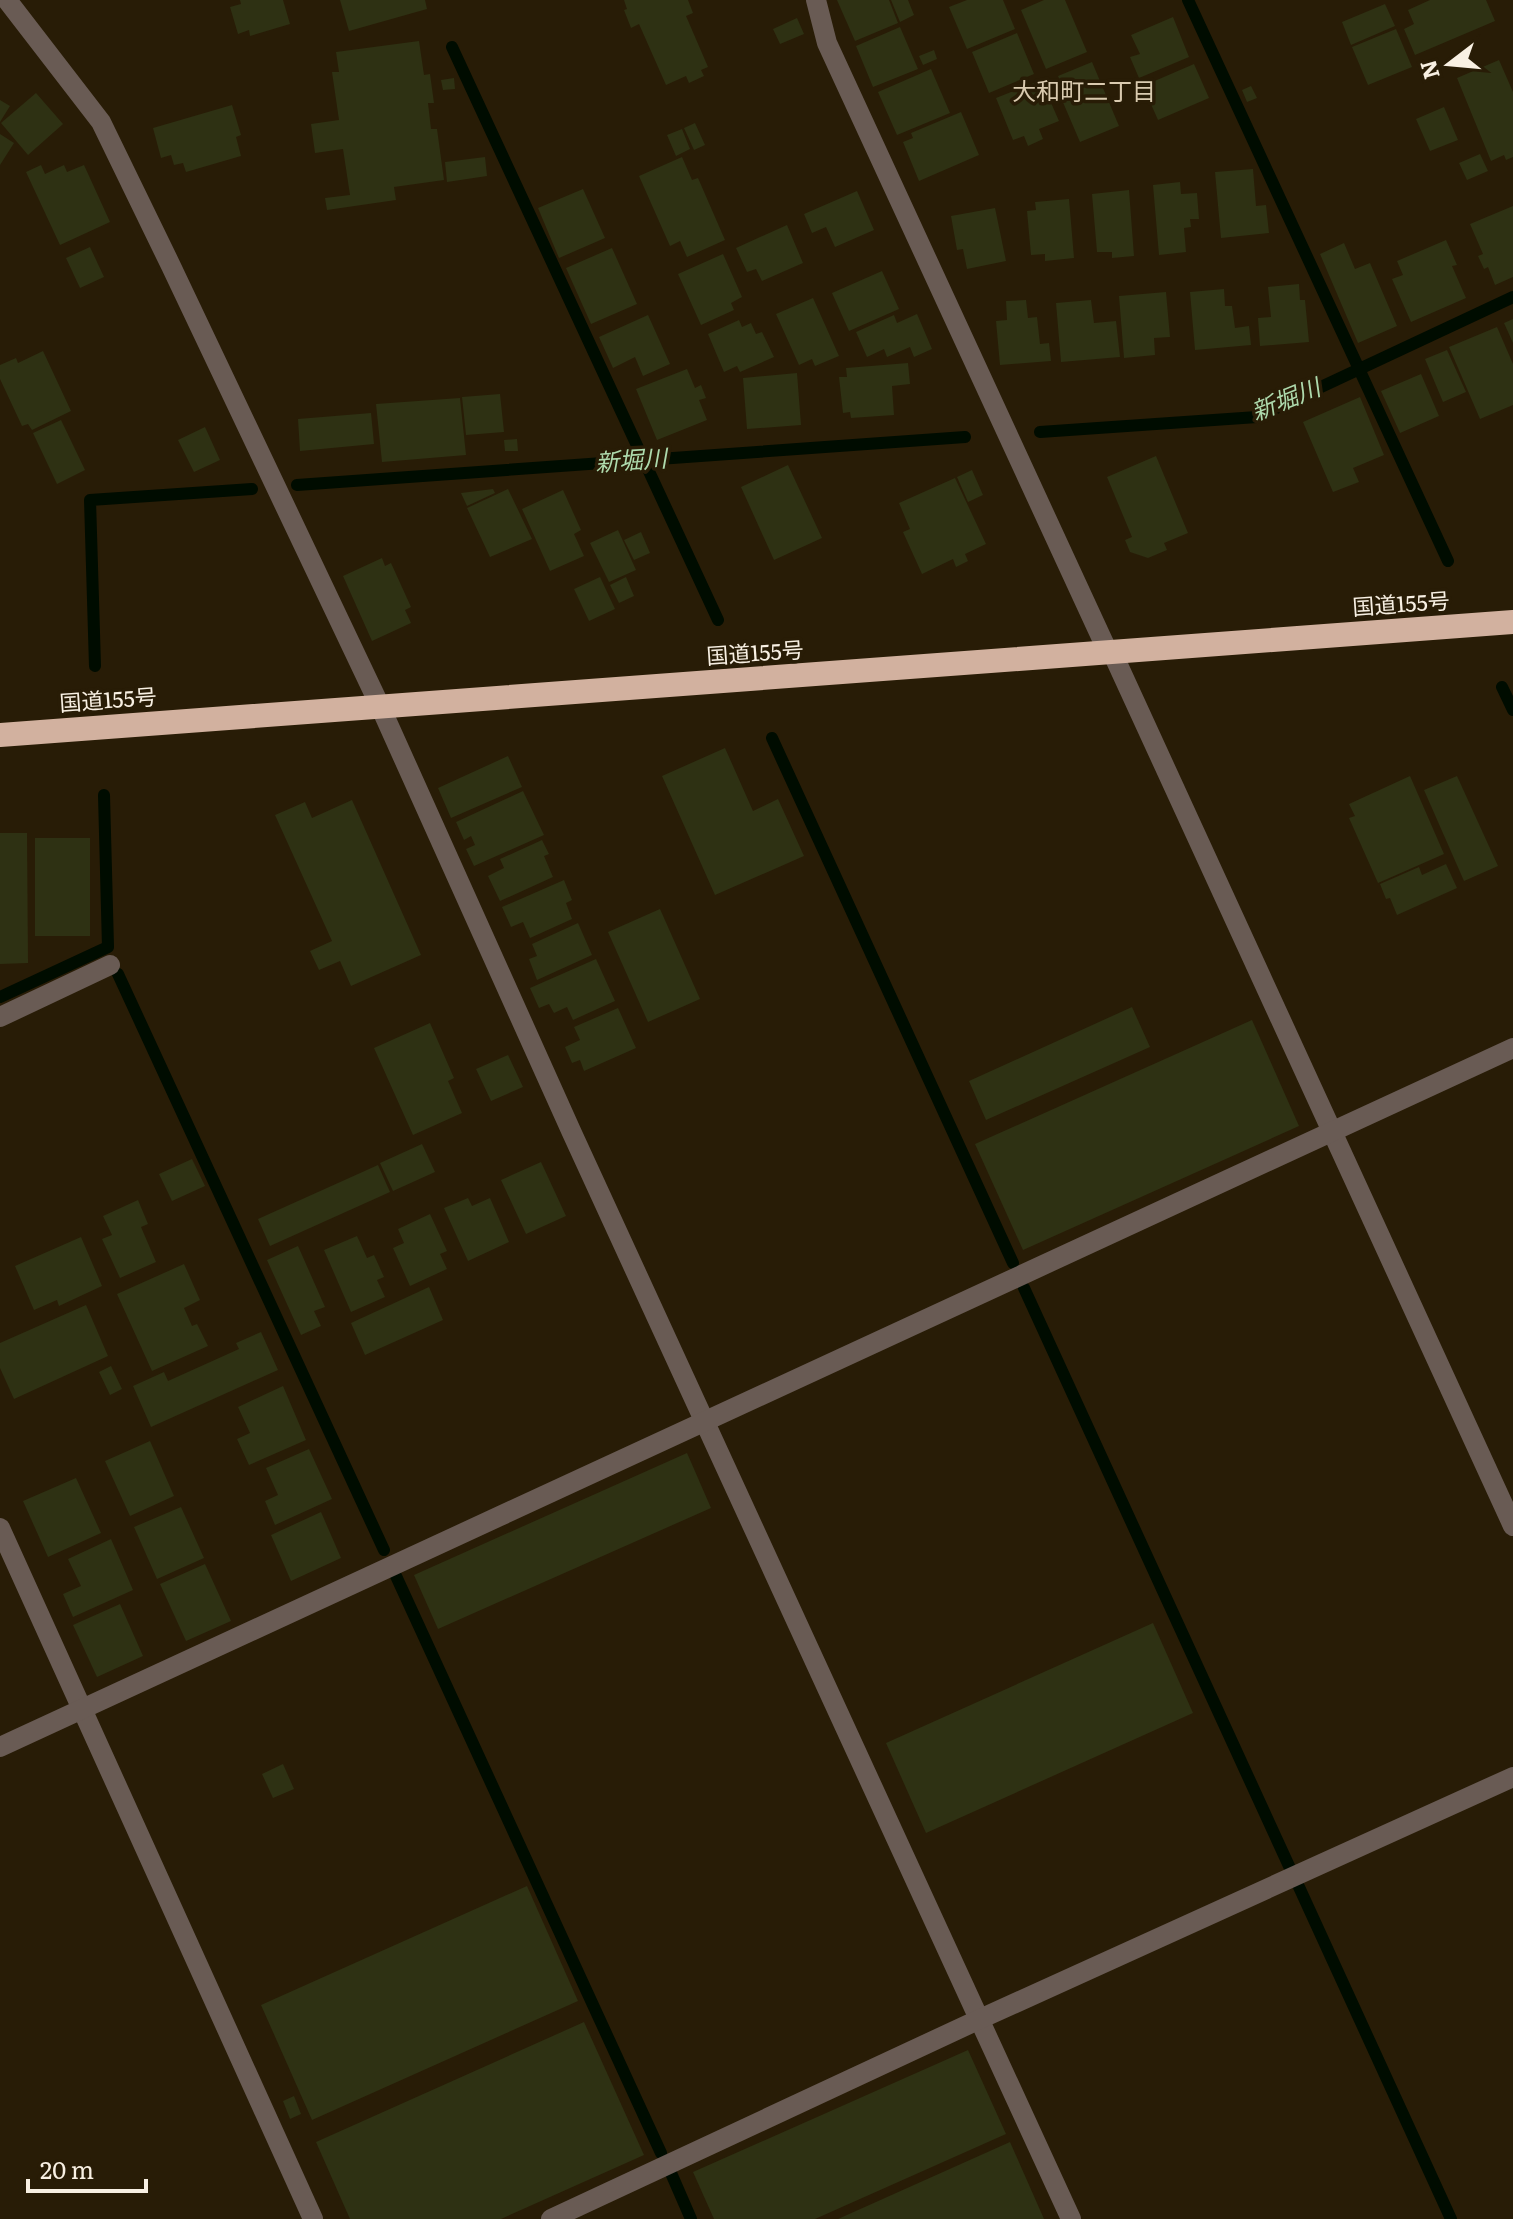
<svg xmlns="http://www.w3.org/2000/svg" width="1513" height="2219" font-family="Literata,'Noto Sans JP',serif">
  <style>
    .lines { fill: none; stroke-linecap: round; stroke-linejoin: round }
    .stream { stroke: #000c00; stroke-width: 12 }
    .building { fill: #2e3113 }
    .minor { stroke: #695b54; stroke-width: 20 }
    .highway { stroke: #d2b19f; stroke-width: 24 }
    .labels { text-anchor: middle; stroke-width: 7; stroke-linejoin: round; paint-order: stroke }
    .street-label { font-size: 22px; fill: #f8f0e3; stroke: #281c06 }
    .neighbourhood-label { font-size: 24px; fill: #d9caaf; stroke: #281c06 }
    .water-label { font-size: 24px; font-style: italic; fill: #aedaad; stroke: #281c06 }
  </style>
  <rect width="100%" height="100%" fill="#281c06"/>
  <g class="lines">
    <g class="stream">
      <path d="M1188 0 1448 561"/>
      <path d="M452 47 718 620"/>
      <path d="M1040 432 1257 417 1513 297"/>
      <path d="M297 485 965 437"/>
      <path d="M95 666 90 500 252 489"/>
      <path d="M1502 687 1513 710"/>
      <path d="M772 738 1013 1263"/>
      <path d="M118 974 384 1550"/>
      <path d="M0 997 108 947 104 795"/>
      <path d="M1024 1288 1289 1866"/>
      <path d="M396 1576 661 2153"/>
      <path d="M1299 1887 1451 2219"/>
      <path d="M671 2173 691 2219"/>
    </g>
  </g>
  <g class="building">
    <path d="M240 0H283L290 24 250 36 249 30 238 34 230 7 241 4Z"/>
    <path d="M340 0H425L427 9 349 31Z"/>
    <path d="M624 0H688L693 13 686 16 708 67 701 70 704 76 689 83 686 76 666 85 639 24 631 28 624 10 627 9Z"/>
    <path d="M837 0H889L898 23 855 41Z"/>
    <path d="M891 0H908L914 15 900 22Z"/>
    <path d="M967 0H1003L1015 29 967 49 949 7Z"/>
    <path d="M1044 0H1065L1087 52 1046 69 1021 10Z"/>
    <path d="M1430 0H1486L1495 21 1415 55 1404 29 1414 24 1408 10Z"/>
    <path d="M1385 4 1395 26 1351 45 1342 22Z"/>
    <path d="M1173 17 1189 57 1139 78 1130 57 1140 54 1131 35Z"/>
    <path d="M797 18 804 34 780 44 773 29Z"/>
    <path d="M900 27 918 69 873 87 856 46Z"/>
    <path d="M1396 29 1412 67 1368 85 1352 47Z"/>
    <path d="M1017 33 1034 74 989 93 972 52Z"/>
    <path d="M419 41 424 75 430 74 434 103H428L431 129H437L444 180 394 187 396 200 327 210 325 198 350 195 343 149 315 153 311 124 339 120 332 72H339L336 52Z"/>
    <path d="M934 50 937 59 923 65 919 56Z"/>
    <path d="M1499 60 1513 92V157L1506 160 1504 155 1491 161 1457 78Z"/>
    <path d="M1092 62 1119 126 1080 142 1062 100 1068 98 1058 76Z"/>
    <path d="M1194 64 1209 98 1158 120 1143 86Z"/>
    <path d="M931 69 950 113 897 135 878 92Z"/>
    <path d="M454 78 455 89 443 90 441 80Z"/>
    <path d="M1041 80 1059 121 1039 129 1043 139 1028 146 1024 136 1013 140 996 98Z"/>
    <path d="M1251 86 1257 98 1247 102 1242 90Z"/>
    <path d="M36 93 63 124 28 155 1 123Z"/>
    <path d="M0 100 10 106 0 122Z"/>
    <path d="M232 105 241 135 236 137 241 156 186 172 183 163 174 165 171 155 161 158 153 128Z"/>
    <path d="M1444 107 1458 140 1430 151 1416 119Z"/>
    <path d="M961 112 979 155 919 181 903 142 913 138 911 133Z"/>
    <path d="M695 123 705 145 694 150 684 128Z"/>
    <path d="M682 129 690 149 676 156 667 135Z"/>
    <path d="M0 134 14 143 0 165Z"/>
    <path d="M1480 154 1488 171 1467 180 1459 163Z"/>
    <path d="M485 157 487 176 447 182 445 162Z"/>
    <path d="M682 157 692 180 698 178 725 240 687 257 680 241 670 246 639 176Z"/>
    <path d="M41 165 45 174 64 165 67 172 84 165 110 222 60 245 26 172Z"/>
    <path d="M1253 169 1256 206 1266 205 1269 233 1221 238 1215 172Z"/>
    <path d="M1180 182 1181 194 1197 193 1199 219H1190L1191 227 1184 228 1186 252 1159 255 1153 185Z"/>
    <path d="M583 189 605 238 559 258 538 208Z"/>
    <path d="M1129 190 1134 256 1112 258V252H1097L1092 194Z"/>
    <path d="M857 191 874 230 835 247 826 227 812 233 804 214Z"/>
    <path d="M1069 199 1074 258 1045 261V254L1031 255 1027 211 1036 210 1035 202Z"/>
    <path d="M1513 206V277L1495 285 1488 267 1484 269 1478 256 1483 254 1470 224Z"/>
    <path d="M995 208 1006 261 967 269 963 249 957 250 951 216Z"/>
    <path d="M787 225 803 263 762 281 756 269 747 272 736 248Z"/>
    <path d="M1446 240 1457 265 1452 266 1466 298 1411 322 1392 279 1403 275 1397 261Z"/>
    <path d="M1344 243 1355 269 1370 263 1397 326 1358 343 1320 254Z"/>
    <path d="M90 247 104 277 80 288 66 258Z"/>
    <path d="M612 248 637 304 591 324 566 268Z"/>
    <path d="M723 254 742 297 731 303 734 310 701 325 678 274Z"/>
    <path d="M882 271 899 309 849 331 832 293Z"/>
    <path d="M1299 284 1300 300H1305L1309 342 1260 346 1258 318 1271 317 1268 287Z"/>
    <path d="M1224 289 1225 306H1232L1235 328 1249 326 1251 345 1195 350 1190 292Z"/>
    <path d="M1166 292 1170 337 1154 338 1155 355 1124 358 1119 296Z"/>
    <path d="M813 298 839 356 815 366 812 359 799 365 776 314Z"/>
    <path d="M1026 300 1028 318 1037 317 1040 344 1049 343 1051 361 1000 365 996 321 1007 320 1006 301Z"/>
    <path d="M1091 300 1094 323 1116 321 1120 357 1061 362 1056 303Z"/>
    <path d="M917 314 932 349 914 357 910 347 887 357 884 349 867 357 856 332 894 315 897 323Z"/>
    <path d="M648 315 670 364 643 376 635 357 613 368 599 337Z"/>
    <path d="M1513 319V343L1504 323Z"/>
    <path d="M739 320 742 327 751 323 756 334 762 332 774 357 740 372 737 366 724 372 708 334Z"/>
    <path d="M1497 327 1513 364V405L1480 419 1449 347Z"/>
    <path d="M1447 350 1466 392 1443 402 1425 359Z"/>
    <path d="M43 351 71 411 32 430 28 424 22 426 0 379V365L16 358 18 363Z"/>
    <path d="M908 363 910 384 892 386 894 415 851 418 850 412 843 413 839 377H847L846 368Z"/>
    <path d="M687 369 695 388 701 385 706 398 699 400 707 420 657 440 636 389Z"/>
    <path d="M797 373 801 425 747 429 743 378Z"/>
    <path d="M1421 374 1439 416 1400 433 1381 391Z"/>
    <path d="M500 394 504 432 466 435 462 397Z"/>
    <path d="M1360 397 1384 455 1353 468 1359 482 1333 492 1303 422Z"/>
    <path d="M460 398 466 455 382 462 376 404Z"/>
    <path d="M371 413 374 444 300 451 298 419Z"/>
    <path d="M61 420 85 470 57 484 33 433Z"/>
    <path d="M205 427 220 460 194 472 178 440Z"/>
    <path d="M517 439 518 451H505L504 440Z"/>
    <path d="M1156 456 1188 533 1164 543 1167 550 1148 558 1130 552 1125 540 1132 537 1107 477Z"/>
    <path d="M788 465 822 538 774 560 741 487Z"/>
    <path d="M972 470 983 495 968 502 957 477Z"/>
    <path d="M955 478 986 544 965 554 968 561 956 567 953 559 922 574 903 532 910 529 899 503Z"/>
    <path d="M493 489 495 493 467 506 461 493Z"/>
    <path d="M508 489 532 539 490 557 467 508Z"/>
    <path d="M563 490 581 530 574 534 584 556 550 571 522 509Z"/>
    <path d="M618 530 636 570 609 582 590 543Z"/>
    <path d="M641 532 650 553 634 560 624 540Z"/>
    <path d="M382 558 385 566 391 563 411 607 405 610 411 623 372 641 343 576Z"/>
    <path d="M600 577 615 609 589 621 574 589Z"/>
    <path d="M626 577 634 596 619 603 610 585Z"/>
    <path d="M725 748 753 811 778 799 804 856 715 895 662 776Z"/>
    <path d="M508 756 522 787 451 818 438 788Z"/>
    <path d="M1410 776 1444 854 1378 883 1349 818 1355 816 1349 804Z"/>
    <path d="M1457 776 1498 866 1464 881 1424 790Z"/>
    <path d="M523 791 544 835 474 866 466 849 475 845 471 836 464 840 456 822Z"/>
    <path d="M352 800 421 955 351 986 340 961 319 970 310 951 332 941 275 815 305 802 312 818Z"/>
    <path d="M0 833H27L28 963 0 964Z"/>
    <rect x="35" y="838" width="55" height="98"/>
    <path d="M542 840 549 854 544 856 553 877 500 901 488 876 504 868 500 859Z"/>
    <path d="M1446 864 1457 888 1397 915 1390 898 1386 899 1380 884 1419 867 1422 875Z"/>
    <path d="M564 880 572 900 566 903 572 919 530 938 523 922 511 927 502 907Z"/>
    <path d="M660 909 700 999 648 1022 608 932Z"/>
    <path d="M578 923 592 955 537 980 529 959 537 956 532 944Z"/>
    <path d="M596 959 615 1001 573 1020 567 1007 554 1013 549 1004 539 1008 530 988Z"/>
    <path d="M1132 1007 1150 1047 986 1120 969 1081Z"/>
    <path d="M618 1008 636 1048 584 1071 580 1060 572 1063 565 1047 580 1040 574 1027Z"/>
    <path d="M1252 1020 1299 1126 1023 1250 975 1144Z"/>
    <path d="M430 1023 454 1078 448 1081 462 1113 413 1135 374 1048Z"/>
    <path d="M508 1055 523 1087 491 1101 476 1069Z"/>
    <path d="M422 1144 435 1172 393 1191 380 1163Z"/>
    <path d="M192 1159 205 1186 172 1201 159 1174Z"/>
    <path d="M541 1162 566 1216 526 1234 501 1180Z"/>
    <path d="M378 1165 390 1192 270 1246 258 1219Z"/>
    <path d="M468 1198 472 1206 490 1198 509 1242 468 1261 444 1208Z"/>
    <path d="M138 1200 148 1224 141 1227 156 1262 120 1278 102 1239 112 1235 103 1216Z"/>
    <path d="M430 1214 447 1251 440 1254 447 1269 410 1286 393 1248 404 1243 398 1229Z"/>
    <path d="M357 1236 367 1258 374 1255 384 1277 377 1280 385 1297 351 1312 324 1250Z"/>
    <path d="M81 1237 102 1286 59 1306 57 1300 34 1310 15 1266Z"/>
    <path d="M298 1246 325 1307 314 1311 321 1326 301 1335 267 1260Z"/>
    <path d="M184 1264 200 1300 184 1308 192 1326 197 1324 208 1346 152 1371 117 1294Z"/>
    <path d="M429 1287 443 1320 365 1355 351 1323Z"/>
    <path d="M86 1305 108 1356 14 1399 0 1368V1343Z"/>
    <path d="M261 1332 278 1370 151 1427 133 1386 164 1372 168 1381 239 1349 236 1343Z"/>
    <path d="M111 1366 122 1389 110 1395 99 1372Z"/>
    <path d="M283 1386 306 1440 249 1465 237 1439 250 1433 238 1407Z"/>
    <path d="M150 1441 174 1496 130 1516 105 1461Z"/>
    <path d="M309 1449 332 1499 275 1525 265 1501 278 1495 266 1468Z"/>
    <path d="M687 1453 711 1508 438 1629 414 1575Z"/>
    <path d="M76 1478 101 1533 48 1557 23 1501Z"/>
    <path d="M181 1507 204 1558 157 1579 134 1527Z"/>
    <path d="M321 1512 341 1558 291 1581 271 1535Z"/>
    <path d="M111 1539 133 1590 73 1617 63 1594 81 1586 68 1559Z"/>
    <path d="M205 1564 231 1621 186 1641 160 1584Z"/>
    <path d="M120 1604 143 1656 97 1677 73 1625Z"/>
    <path d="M1153 1623 1193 1713 926 1833 886 1743Z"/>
    <path d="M283 1764 294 1789 273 1798 262 1774Z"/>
    <path d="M527 1886 578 2001 312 2120 261 2005Z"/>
    <path d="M584 2022 644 2155 501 2219H350L316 2142Z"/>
    <path d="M968 2050 1006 2134 815 2219H714L693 2172Z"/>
    <path d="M294 2096 301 2114 290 2119 283 2101Z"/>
    <path d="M1010 2142 1044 2219H838Z"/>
  </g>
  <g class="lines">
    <g class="minor">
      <path d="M7 0 101 122 171 266 380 706 572 1133 1071 2219"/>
      <path d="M816 0 827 43 1108 652"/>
      <path d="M1112 652 1513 1526"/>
      <path d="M0 1017 110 965"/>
      <path d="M0 1528 313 2219"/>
      <path d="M0 1747 1513 1048"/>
      <path d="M551 2219 980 2019 1513 1777"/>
    </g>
    <path class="highway" d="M0 735 1513 622"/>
  </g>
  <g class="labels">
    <g class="street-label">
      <text transform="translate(1401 604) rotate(-4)" y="8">国道155号</text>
      <text transform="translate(755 653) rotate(-4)" y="8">国道155号</text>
      <text transform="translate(108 700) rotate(-4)" y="8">国道155号</text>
    </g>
    <g class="neighbourhood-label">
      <text x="1084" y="100">大和町二丁目</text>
    </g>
    <g class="water-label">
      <text transform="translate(1286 400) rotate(-22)" y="8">新堀川</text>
      <text transform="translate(631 461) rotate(-4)" y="8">新堀川</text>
    </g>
  </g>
  <g transform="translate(1449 64) rotate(254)" stroke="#281c06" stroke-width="6" paint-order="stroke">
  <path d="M0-6L14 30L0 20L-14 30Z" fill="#f8f0e3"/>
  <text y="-12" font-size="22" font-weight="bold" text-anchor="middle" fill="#f8f0e3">N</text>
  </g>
  <path d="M28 2179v12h118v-12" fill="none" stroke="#f8f0e3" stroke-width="4"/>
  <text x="40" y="2179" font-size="24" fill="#f8f0e3" stroke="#281c06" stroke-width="6" paint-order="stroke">20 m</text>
</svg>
